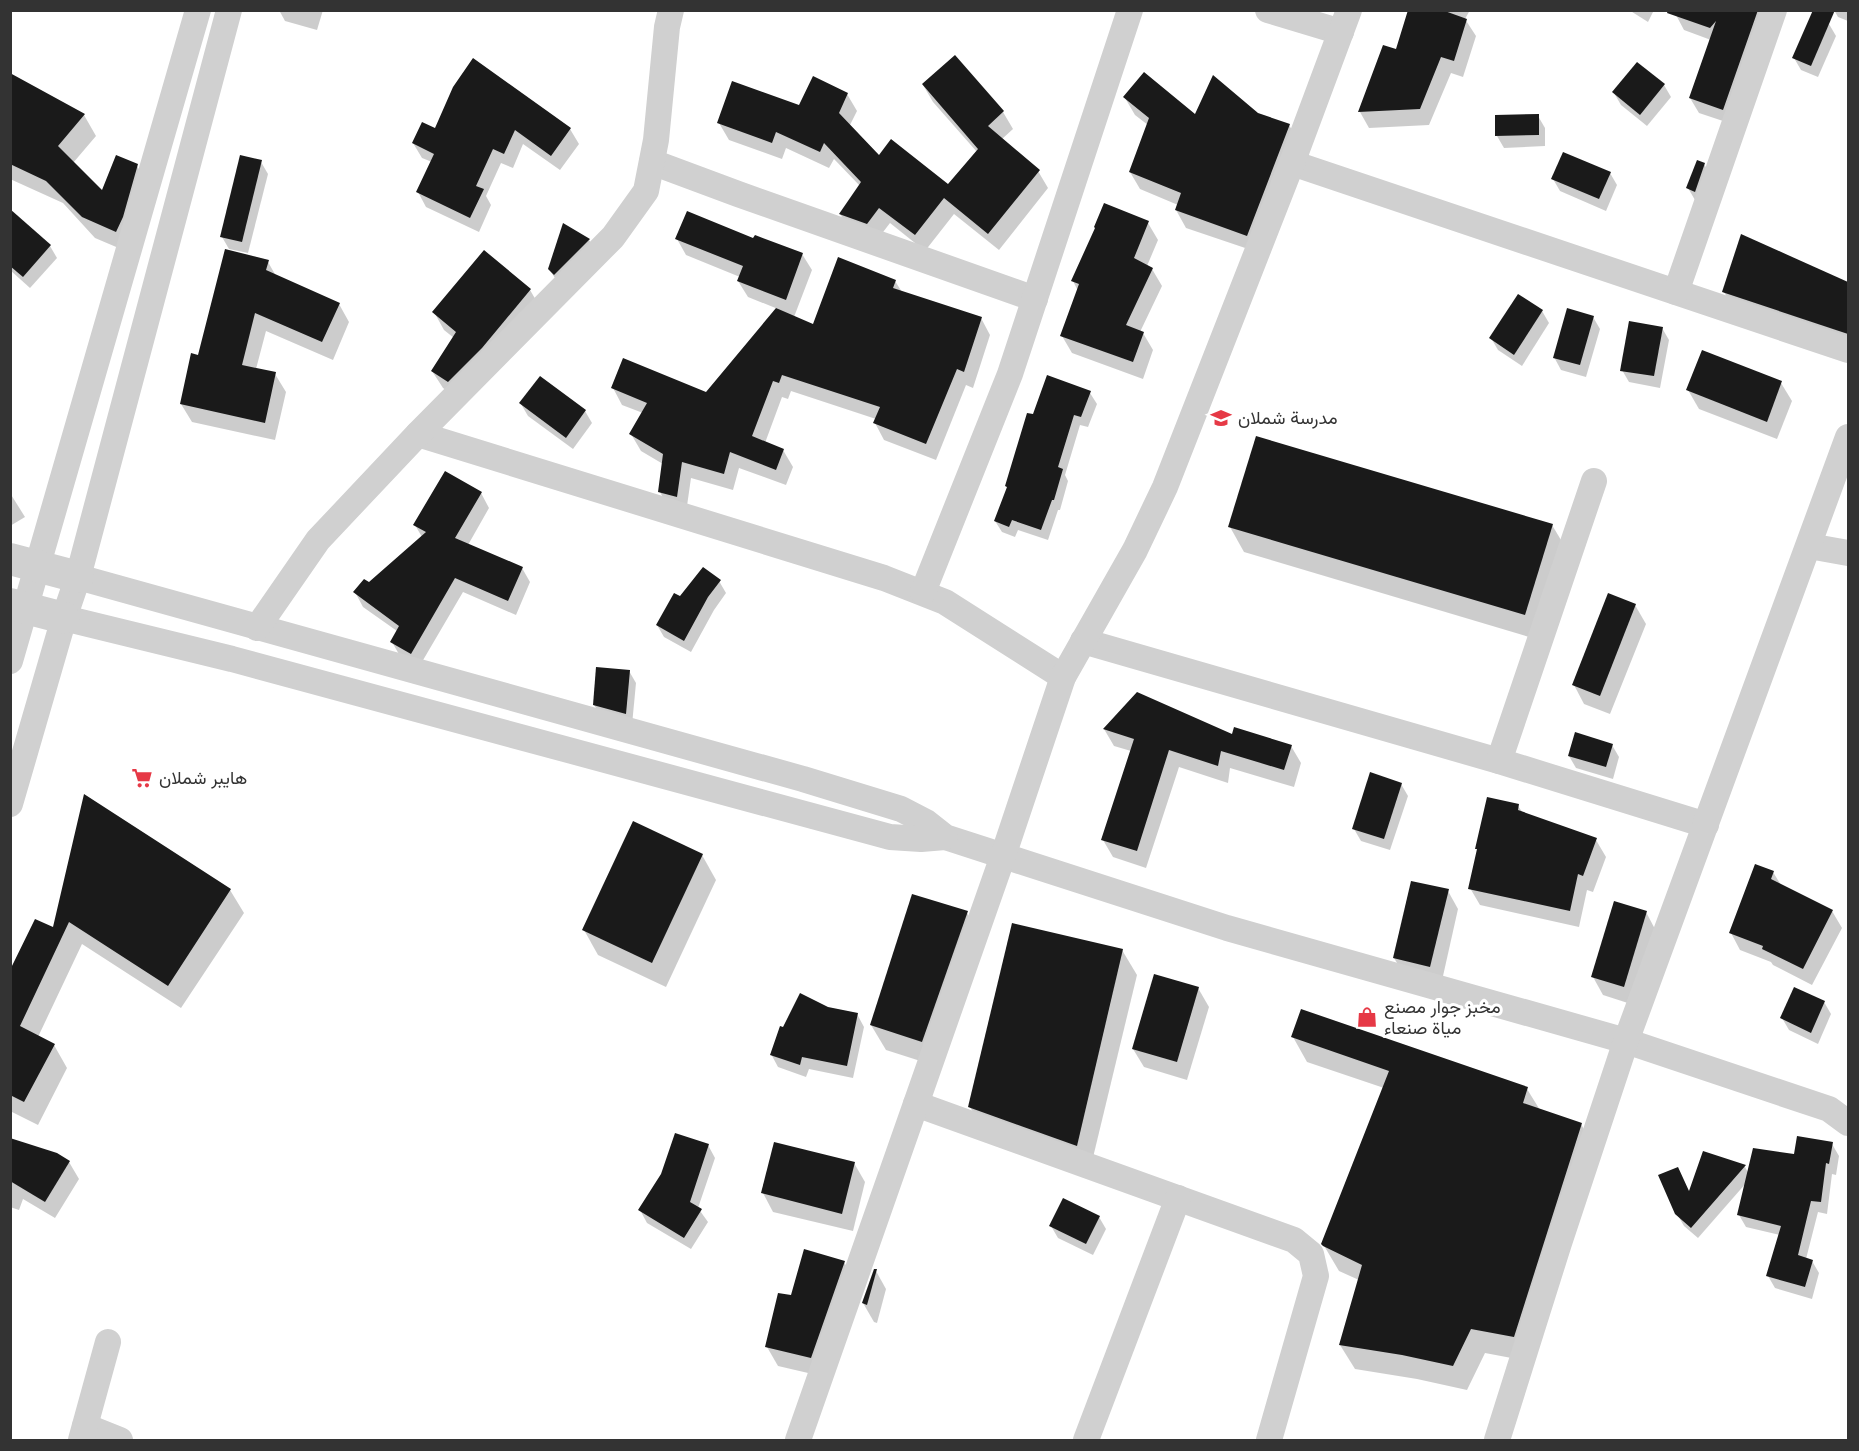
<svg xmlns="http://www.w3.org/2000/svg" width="1859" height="1451" font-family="Raleway,Vazirmatn,sans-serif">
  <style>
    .shadow { fill: #0003 }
    .building { fill: #1a1a1a }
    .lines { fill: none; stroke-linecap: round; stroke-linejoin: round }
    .minor { stroke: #d0d0d0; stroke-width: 26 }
    .tertiary { stroke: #d0d0d0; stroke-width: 32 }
    .labels { text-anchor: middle; stroke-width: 6; stroke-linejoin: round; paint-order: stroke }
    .poi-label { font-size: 18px; fill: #333; stroke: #fff; text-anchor: start }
  </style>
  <rect width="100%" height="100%" fill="#fff"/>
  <g class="shadow">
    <path d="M279 10H323L317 30 285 21Z"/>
    <path d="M1410 10H1470L1465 19 1476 36 1463 77 1451 73 1429 125 1369 128 1360 112 1384 47 1396 51Z"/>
    <path d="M1629 10H1654L1648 22Z"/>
    <path d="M1678 10H1778L1732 124 1699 113 1690 98 1711 40 1684 30 1676 15Z"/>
    <path d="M1834 10H1848V21L1838 17Z"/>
    <path d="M1829 24 1836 36 1818 77 1801 70 1794 58Z"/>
    <path d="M955 57 1003 112 1013 129 1002 139 1038 171 1048 188 999 250 954 214 925 251 890 223 877 240 850 230 840 214 860 186 834 159 829 168 786 148 782 159 729 140 719 123 799 107 847 94 857 111 849 127 879 158 948 186 977 152 933 102 923 85Z"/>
    <path d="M10 75 84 115 96 136 73 163 102 193 137 166 149 187 128 252 95 238 63 203 10 179Z"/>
    <path d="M1664 85 1671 97 1647 126 1621 105 1614 93Z"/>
    <path d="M1125 98 1196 117 1257 114 1289 125 1299 142 1257 252 1186 228 1176 210 1178 205 1140 189 1130 172 1148 125 1135 115Z"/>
    <path d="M1538 116 1545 128V146L1504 148 1497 136Z"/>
    <path d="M570 129 579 144 560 170 523 144 513 168 501 163 486 196 491 205 479 232 426 207 418 192 432 162 422 158 413 143 436 130Z"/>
    <path d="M261 162 268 174 248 253 229 249 222 237Z"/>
    <path d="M1704 164 1711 176 1695 200 1688 188Z"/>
    <path d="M1610 173 1617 185 1606 211 1560 191 1553 179Z"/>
    <path d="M1148 223 1158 240 1147 266 1152 269 1162 286 1140 332 1143 333 1153 350 1143 379 1072 353 1062 336 1078 291 1073 281Z"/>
    <path d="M10 226 50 246 57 258 30 288 10 270Z"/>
    <path d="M677 239 754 240 802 254 812 270 794 317 813 326 895 281 902 292 981 318 990 335 973 388 966 385 936 460 884 440 875 423 876 419 791 391 788 399 782 397 765 443 783 450 793 467 786 485 739 468 733 490 691 478 686 513 669 509 660 492 663 464 641 451 631 434 643 413 622 405 613 388 706 394 778 309 748 297 738 281 740 277 686 255Z"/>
    <path d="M589 240 596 252 557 281 549 269Z"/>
    <path d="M268 262 276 276 339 304 349 322 333 360 266 331 256 369 275 374 286 392 275 440 192 422 181 404 199 357Z"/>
    <path d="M1843 282 1848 291V352L1737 314 1724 292Z"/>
    <path d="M530 290 540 307 459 399 443 388 432 371 454 338 444 330 434 312Z"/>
    <path d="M1542 311 1549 323 1522 366 1498 350 1491 338Z"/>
    <path d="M1593 317 1600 329 1586 377 1561 370 1554 357Z"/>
    <path d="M1662 328 1669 340 1660 388 1629 382 1622 370Z"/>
    <path d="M1703 352 1781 383 1792 401 1777 439 1699 409 1688 390Z"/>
    <path d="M540 378 585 411 592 423 573 449 528 416 521 404Z"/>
    <path d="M1090 393 1097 404 1088 427 1080 425 1065 475 1068 481 1060 510H1058L1048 540 1018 530 1015 537 1002 532 995 521 1008 489 1006 486 1034 416Z"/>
    <path d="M446 473 481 493 489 508 468 545 522 568 530 582 516 615 463 592 419 667 400 656 392 642 397 631 363 607 355 592 369 584 422 537 415 525Z"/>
    <path d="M10 493 25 517 10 526Z"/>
    <path d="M1552 525 1567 550 1539 640 1244 552 1230 527Z"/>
    <path d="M719 581 726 593 714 610 691 652 664 637 657 625 681 598Z"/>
    <path d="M1635 605 1646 624 1610 714 1584 704 1574 685Z"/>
    <path d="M629 671 636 683 632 725 602 717 594 705Z"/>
    <path d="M1104 729 1233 736 1291 746 1301 763 1294 787 1230 768 1228 783 1179 767 1146 868 1113 857 1103 840 1131 751 1114 746Z"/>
    <path d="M1612 745 1619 757 1613 779 1576 768 1569 756Z"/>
    <path d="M1401 784 1408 796 1390 850 1361 841 1354 829Z"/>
    <path d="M85 797 230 890 244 913 181 1008 82 944 38 1037 54 1045 67 1068 38 1125 10 1111V973L54 929Z"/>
    <path d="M1518 806 1523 813 1596 840 1606 857 1593 892 1587 890 1579 927 1480 905 1470 888 1478 851 1476 848Z"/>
    <path d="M702 855 716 880 666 987 598 955 584 930Z"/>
    <path d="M1773 872 1781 885 1832 911 1842 928 1812 985 1773 965 1771 962 1740 950 1731 933Z"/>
    <path d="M1448 891 1458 909 1441 985 1405 976 1394 958Z"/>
    <path d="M1646 912 1656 931 1634 1005 1603 995 1593 977Z"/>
    <path d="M967 913 981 937 936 1066 886 1050 871 1025Z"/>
    <path d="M1122 950 1137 975 1090 1170 984 1131 970 1107Z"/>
    <path d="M1198 988 1209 1007 1187 1080 1144 1067 1133 1049Z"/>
    <path d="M1824 1002 1831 1014 1818 1044 1789 1030 1782 1018Z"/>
    <path d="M827 1009 857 1014 864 1027 853 1078 809 1069 806 1077 778 1067 771 1054 784 1029Z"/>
    <path d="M1293 1037 1527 1089 1540 1110 1581 1124 1595 1149 1528 1361 1485 1353 1467 1390 1417 1379 1355 1369 1340 1345 1359 1280 1339 1271 1323 1244 1384 1088 1307 1062Z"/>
    <path d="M10 1139 56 1154 69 1162 79 1179 55 1218 23 1199 19 1210 10 1207Z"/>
    <path d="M1832 1144 1839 1156 1836 1175 1832 1174 1827 1214 1818 1212 1806 1259 1812 1261 1819 1273 1812 1299 1775 1288 1768 1276 1780 1235 1746 1227 1739 1215 1747 1182 1698 1238 1684 1226 1677 1214 1690 1194 1704 1153 1745 1167 1749 1174Z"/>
    <path d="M708 1145 715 1158 698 1208 708 1222 691 1249 647 1223 640 1210Z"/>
    <path d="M854 1163 865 1182 853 1231 773 1212 763 1193Z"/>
    <path d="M1099 1217 1106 1229 1093 1255 1058 1238 1051 1226Z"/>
    <path d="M844 1262 855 1281 821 1376 778 1366 767 1347Z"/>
    <path d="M876 1271 886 1289 877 1323 874 1322 863 1303Z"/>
  </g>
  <g class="building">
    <path d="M1408 10H1442L1467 19 1454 61 1441 57 1420 109 1358 112 1383 45 1396 49Z"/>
    <path d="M1668 10H1758L1723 110 1689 98 1716 21 1710 28 1667 13Z"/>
    <path d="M1813 10H1835L1811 66 1792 58Z"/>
    <path d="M955 55 1004 111 988 126 1040 170 988 234 944 198 915 235 879 208 867 224 839 214 861 182 824 143 820 152 776 132 772 143 717 123 732 81 799 105 813 76 848 93 839 113 879 155 891 139 948 184 978 149 922 84Z"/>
    <path d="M473 58 571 128 551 156 515 130 504 154 493 149 476 186 484 189 470 218 416 192 434 154 412 143 422 122 435 128 453 87Z"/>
    <path d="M1637 62 1665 84 1640 115 1612 92Z"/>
    <path d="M1144 72 1195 114 1213 75 1258 113 1290 124 1247 236 1175 210 1181 193 1129 172 1149 118 1123 97Z"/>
    <path d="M10 73 85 114 58 146 102 190 116 155 138 164 123 217 116 232 82 217 46 181 10 164Z"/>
    <path d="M1539 114V135L1495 136V115Z"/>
    <path d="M1563 152 1611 172 1599 199 1551 179Z"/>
    <path d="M240 155 262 160 242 242 220 237Z"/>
    <path d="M1697 160 1705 163 1695 192 1686 188Z"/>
    <path d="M1104 203 1149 221 1134 258 1153 268 1126 325 1144 332 1133 362 1060 336 1079 284 1071 281 1095 228 1094 227Z"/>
    <path d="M10 209 51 245 23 277 10 266Z"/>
    <path d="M687 211 753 238 755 235 803 253 786 300 737 281 743 266 675 239Z"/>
    <path d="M563 223 590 239 554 275 548 269Z"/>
    <path d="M1741 234 1848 282V334L1722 292Z"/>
    <path d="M225 249 269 260 266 270 340 303 322 342 255 313 242 365 276 372 265 423 180 404 191 353 198 355Z"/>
    <path d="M484 250 531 289 482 348 448 382 431 371 456 332 432 312Z"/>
    <path d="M838 257 896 280 893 288 982 317 964 372 957 369 926 444 873 423 880 407 782 375 779 383 773 381 752 436 784 449 776 470 730 452 724 474 682 462 677 497 658 492 663 454 629 434 647 403 611 388 623 358 706 392 776 308 813 324Z"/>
    <path d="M1518 294 1543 310 1514 355 1489 338Z"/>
    <path d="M1567 308 1594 316 1580 365 1553 358Z"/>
    <path d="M1629 321 1663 327 1654 376 1620 371Z"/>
    <path d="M1702 350 1782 381 1767 422 1686 390Z"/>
    <path d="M1047 375 1091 391 1081 417 1074 415 1058 467 1063 469 1054 500H1052L1041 530 1012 520 1009 527 994 521 1007 487 1005 486 1027 413 1033 414Z"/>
    <path d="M540 376 586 410 566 438 519 403Z"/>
    <path d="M1256 436 1553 524 1525 615 1228 527Z"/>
    <path d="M445 471 482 492 455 538 523 567 508 601 455 578 411 654 390 642 399 626 353 592 364 579 369 582 426 532 413 525Z"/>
    <path d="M703 567 721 580 708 597 684 641 656 625 674 593 680 596Z"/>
    <path d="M1608 593 1636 604 1600 696 1572 685Z"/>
    <path d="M596 667 630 670 626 714 593 705Z"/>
    <path d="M1137 692 1232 734 1234 727 1292 745 1284 770 1221 751 1218 766 1169 750 1137 851 1101 840 1134 739 1103 729Z"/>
    <path d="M1575 732 1613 744 1606 767 1568 756Z"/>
    <path d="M1370 772 1402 783 1384 839 1352 829Z"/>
    <path d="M84 794 231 889 168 986 69 922 20 1026 55 1044 24 1102 10 1095V970L35 919 53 927Z"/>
    <path d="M1487 797 1519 804 1518 810 1597 838 1583 876 1578 874 1570 911 1468 889 1477 849H1475Z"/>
    <path d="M633 821 703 854 652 963 582 930Z"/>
    <path d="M1755 864 1774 871 1771 879 1833 910 1803 969 1762 949 1763 946 1729 933Z"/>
    <path d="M1411 881 1449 889 1430 967 1393 958Z"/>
    <path d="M912 894 968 911 922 1042 870 1025Z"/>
    <path d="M1614 901 1647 911 1624 987 1591 977Z"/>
    <path d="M1012 923 1123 949 1077 1146 968 1107Z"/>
    <path d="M1154 974 1199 987 1177 1062 1132 1049Z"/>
    <path d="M1794 987 1825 1001 1811 1033 1780 1018Z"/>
    <path d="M800 993 828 1007 858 1013 847 1066 802 1057 800 1065 770 1055 780 1026 783 1027Z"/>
    <path d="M1301 1009 1528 1087 1523 1103 1582 1123 1514 1337 1471 1329 1453 1366 1402 1355 1339 1345 1362 1265 1323 1246 1321 1244 1389 1071 1291 1037Z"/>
    <path d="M675 1133 709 1144 690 1202 702 1209 684 1238 638 1210 661 1174Z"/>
    <path d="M1797 1136 1833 1142 1829 1164 1826 1163 1821 1202 1811 1201 1798 1255 1813 1260 1805 1287 1766 1276 1781 1226 1737 1215 1753 1148 1794 1154Z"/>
    <path d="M10 1138 57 1153 70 1161 45 1202 10 1181Z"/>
    <path d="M774 1142 855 1162 842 1214 761 1193Z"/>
    <path d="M1703 1151 1746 1165 1691 1228 1675 1214 1658 1175 1678 1167 1689 1191Z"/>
    <path d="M1063 1198 1100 1216 1086 1244 1049 1226Z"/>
    <path d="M804 1249 845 1261 811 1358 765 1347 778 1293 791 1295Z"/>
    <path d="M874 1269H877L867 1305 862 1303Z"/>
  </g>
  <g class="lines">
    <g class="minor">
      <path d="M1268 10 1341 32"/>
      <path d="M652 162 738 194 1035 299"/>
      <path d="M1292 163 1848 350"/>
      <path d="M1676 292 1774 10"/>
      <path d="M418 434 884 578 945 602 1063 677"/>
      <path d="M1809 546 1848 553"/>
      <path d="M78 577 803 779 901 809 926 822 945 837 1227 928 1626 1041 1829 1109 1848 1123"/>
      <path d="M923 592 1010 374 1130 10"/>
      <path d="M64 618 232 659 890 837 921 839 945 837"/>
      <path d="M257 628 318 540 418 434 613 237 646 191 656 140 667 27 671 10"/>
      <path d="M1083 641 1499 761 1706 825"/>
      <path d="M10 661 198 10"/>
      <path d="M1499 761 1594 481"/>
      <path d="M10 804 64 618 78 577 229 10"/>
      <path d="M916 1104 1294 1240 1311 1254 1316 1276 1269 1440"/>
      <path d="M85 1426 120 1440"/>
      <path d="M81 1440 108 1342"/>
      <path d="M798 1440 1003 856 1063 677 1135 550 1165 487 1292 163 1349 10"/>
      <path d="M1086 1440 1178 1198"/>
      <path d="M1497 1440 1559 1243 1626 1041 1848 437"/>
    </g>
    <g class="tertiary">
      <path d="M10 559 78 577"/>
      <path d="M10 604 64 618"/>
    </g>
  </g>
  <defs>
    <g id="school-bare" transform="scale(1.62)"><path d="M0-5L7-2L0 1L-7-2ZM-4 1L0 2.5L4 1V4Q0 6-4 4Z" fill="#e63946" stroke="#fff" stroke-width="2.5" paint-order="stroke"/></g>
    <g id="supermarket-bare" transform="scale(1.62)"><path d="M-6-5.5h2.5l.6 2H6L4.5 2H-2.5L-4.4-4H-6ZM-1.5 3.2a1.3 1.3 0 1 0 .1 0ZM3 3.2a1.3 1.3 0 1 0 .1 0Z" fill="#e63946" stroke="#fff" stroke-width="2.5" paint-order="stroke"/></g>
    <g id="shop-bare" transform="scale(1.62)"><path d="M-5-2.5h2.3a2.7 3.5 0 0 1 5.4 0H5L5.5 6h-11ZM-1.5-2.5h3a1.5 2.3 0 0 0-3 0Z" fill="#e63946" stroke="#fff" stroke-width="2.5" paint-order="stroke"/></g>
  </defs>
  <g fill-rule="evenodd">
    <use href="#school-bare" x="1221" y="418"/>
    <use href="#supermarket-bare" x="142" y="778"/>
    <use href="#shop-bare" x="1367" y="1017"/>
  </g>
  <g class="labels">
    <g class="poi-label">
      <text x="1238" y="424">مدرسة شملان</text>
      <text x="159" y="784">هايبر شملان</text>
      <text x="1384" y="1013">مخبز جوار مصنع<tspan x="1384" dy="21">مياة صنعاء</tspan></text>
    </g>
  </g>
  <rect width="1859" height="1451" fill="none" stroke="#333333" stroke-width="24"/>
</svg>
